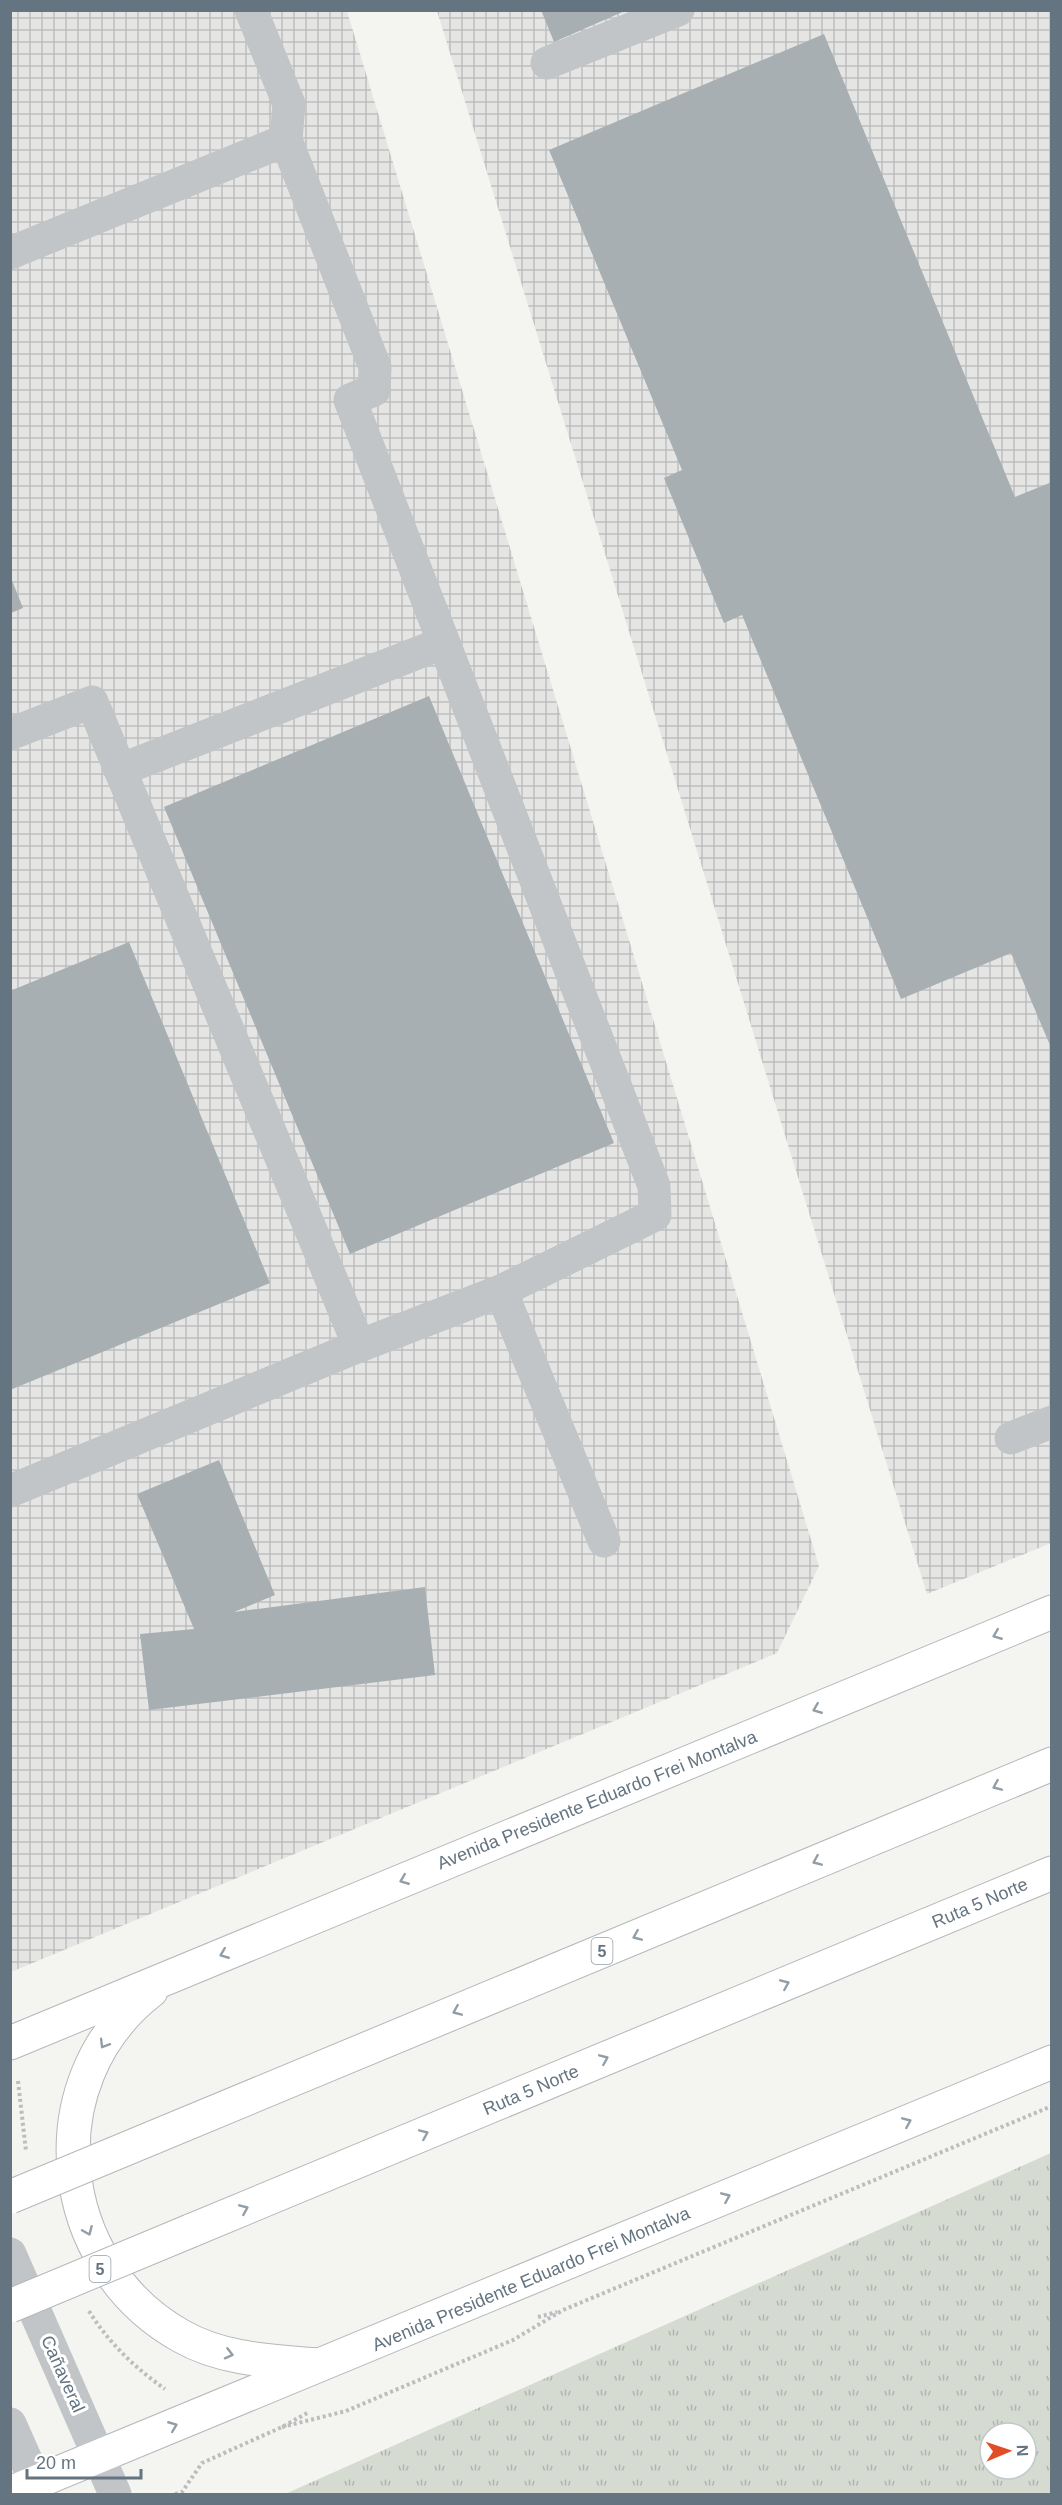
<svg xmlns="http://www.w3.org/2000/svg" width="1062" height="2505" font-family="Helvetica,sans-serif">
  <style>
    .industrial { fill: url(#industrial-grid) }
    .grass { fill: url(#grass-tufts); fill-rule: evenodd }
    .building { fill: #a7afb3 }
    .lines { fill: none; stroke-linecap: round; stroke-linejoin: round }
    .major-casing { stroke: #b5b8bc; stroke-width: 35 }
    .highway-casing { stroke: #b4b7ba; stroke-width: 35 }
    .path { stroke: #bbbdbf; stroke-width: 4; stroke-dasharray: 3 3; stroke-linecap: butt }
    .minor { stroke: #c2c5c8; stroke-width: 33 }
    .major { stroke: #fff; stroke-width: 33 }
    .highway { stroke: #fff; stroke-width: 33 }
    .highway-bridge-casing { stroke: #b4b7ba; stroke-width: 35; stroke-linecap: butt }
    .highway-bridge { stroke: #fff; stroke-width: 33 }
    .oneway { stroke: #929ea7 }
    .labels { text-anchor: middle; stroke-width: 6; stroke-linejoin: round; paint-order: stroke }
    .shield { fill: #fff; stroke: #929ea7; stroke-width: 1.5 }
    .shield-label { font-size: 16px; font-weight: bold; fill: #647481 }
    .street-label { font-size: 18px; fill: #647481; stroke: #fff }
  </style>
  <defs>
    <pattern id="industrial-grid" width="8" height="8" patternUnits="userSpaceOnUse" patternTransform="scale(1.5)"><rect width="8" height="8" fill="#e5e6e4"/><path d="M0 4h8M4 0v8" fill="none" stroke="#bdbfbe"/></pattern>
    <pattern id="grass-tufts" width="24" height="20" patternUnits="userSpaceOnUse" patternTransform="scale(1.5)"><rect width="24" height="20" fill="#d5dbd1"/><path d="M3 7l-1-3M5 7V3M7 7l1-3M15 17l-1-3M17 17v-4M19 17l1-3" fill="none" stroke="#b0b6af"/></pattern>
  </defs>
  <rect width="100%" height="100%" fill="#f4f4f0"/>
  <g class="industrial">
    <path d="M11 11H347L819 1566 777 1653 11 1972Z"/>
    <path d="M437 11H1051V1543L927 1594Z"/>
  </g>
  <path class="grass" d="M1051 2153V2494H285ZM990 2433H1026V2469H990Z"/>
  <g class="building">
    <path d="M541 10H627L554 42Z"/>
    <path d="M824 34 1015 497 1052 482V676L1049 677 1052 682V1050L1011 953 901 999 742 615 724 623 664 478 682 470 549 150Z"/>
    <path d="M11 578 23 608 11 613Z"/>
    <path d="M429 696 614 1143 350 1254 164 807Z"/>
    <path d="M129 942 270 1283 10 1390V991Z"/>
    <path d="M219 1460 275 1595 234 1612 425 1587 435 1675 149 1710 140 1634 194 1629 137 1494Z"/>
  </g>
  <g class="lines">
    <g class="major-casing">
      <g id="major">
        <path d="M151 1991C33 2082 54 2265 181 2336 223 2360 272 2361 318 2365"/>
        <path d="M10 2043 1052 1612"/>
        <path d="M10 2493 1052 2062"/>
      </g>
    </g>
    <g class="highway-casing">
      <g id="highway">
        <path d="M152 2138 1052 1764"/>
        <path d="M190 2231 1052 1873"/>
      </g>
    </g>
    <g class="path">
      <path d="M18 2081 26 2151"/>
      <path d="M89 2311C108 2342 135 2368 165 2389"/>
      <path d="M538 2317 557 2312"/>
      <path d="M282 2427 346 2411 513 2340 563 2310 1052 2106"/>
      <path d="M175 2494 182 2492 202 2463 282 2427 309 2412"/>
    </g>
    <g class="minor">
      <path d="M251 10 289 104 286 140"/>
      <path d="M547 63 678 10"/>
      <path d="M10 253 286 140 375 367 374 390 350 400 654 1186 655 1215 501 1291"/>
      <path d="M10 734 92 702 359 1346"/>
      <path d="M120 770 443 643"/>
      <path d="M1011 1438 1052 1422"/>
      <path d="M10 1491 359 1346 501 1291 604 1541"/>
      <path d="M10 2254 115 2494"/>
      <path d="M10 2424 41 2494"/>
    </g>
    <use href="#major" class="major"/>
    <use href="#highway" class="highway"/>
    <g class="highway-bridge-casing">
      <g id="highway-bridge">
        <path d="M10 2197 152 2138"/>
        <path d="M10 2306 190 2231"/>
      </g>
    </g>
    <use href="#highway-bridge" class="highway-bridge"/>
  </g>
  <defs><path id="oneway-chevron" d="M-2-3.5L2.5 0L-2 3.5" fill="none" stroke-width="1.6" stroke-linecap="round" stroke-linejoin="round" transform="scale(1.5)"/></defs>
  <g class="oneway">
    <use href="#oneway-chevron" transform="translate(997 1635) rotate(158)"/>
    <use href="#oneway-chevron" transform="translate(817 1709) rotate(158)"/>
    <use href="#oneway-chevron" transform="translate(997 1786) rotate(157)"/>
    <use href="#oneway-chevron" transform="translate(817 1861) rotate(157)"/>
    <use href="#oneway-chevron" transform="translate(404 1880) rotate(158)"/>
    <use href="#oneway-chevron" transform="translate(637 1936) rotate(157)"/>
    <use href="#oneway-chevron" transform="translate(224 1954) rotate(158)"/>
    <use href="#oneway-chevron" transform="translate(785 1984) rotate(-23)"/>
    <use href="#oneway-chevron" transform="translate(457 2011) rotate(157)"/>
    <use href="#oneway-chevron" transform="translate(104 2044) rotate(121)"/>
    <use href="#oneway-chevron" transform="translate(604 2059) rotate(-23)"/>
    <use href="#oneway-chevron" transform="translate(907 2122) rotate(-23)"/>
    <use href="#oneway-chevron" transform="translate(424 2134) rotate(-23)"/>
    <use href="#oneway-chevron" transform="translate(726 2197) rotate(-23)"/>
    <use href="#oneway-chevron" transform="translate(244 2209) rotate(-23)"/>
    <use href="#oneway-chevron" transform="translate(88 2231) rotate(67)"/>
    <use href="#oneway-chevron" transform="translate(229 2354) rotate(14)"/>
    <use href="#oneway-chevron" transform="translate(173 2426) rotate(-22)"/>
  </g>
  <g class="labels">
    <g class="shield">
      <rect x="591.5" y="1938" width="21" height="26" rx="4.5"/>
      <rect x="89.5" y="2256" width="21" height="26" rx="4.5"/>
    </g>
    <g class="shield-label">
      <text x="602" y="1957">5</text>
      <text x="100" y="2275">5</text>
    </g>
    <g class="street-label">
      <text transform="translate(597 1800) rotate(-22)" y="6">Avenida Presidente Eduardo Frei Montalva</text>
      <text transform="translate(980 1903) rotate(-23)" y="6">Ruta 5 Norte</text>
      <text transform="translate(531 2090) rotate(-23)" y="6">Ruta 5 Norte</text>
      <text transform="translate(531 2279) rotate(-23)" y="6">Avenida Presidente Eduardo Frei Montalva</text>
      <text transform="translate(63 2374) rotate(66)" y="6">Cañaveral</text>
    </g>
  </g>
  <rect width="1062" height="2505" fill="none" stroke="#647481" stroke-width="24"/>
  <g transform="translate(1008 2451) rotate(88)"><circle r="28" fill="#ffffff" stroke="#c1c7cd" stroke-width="1.5"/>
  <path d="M0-4.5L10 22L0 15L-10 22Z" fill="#e14d24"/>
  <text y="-9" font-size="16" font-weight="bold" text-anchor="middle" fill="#647481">N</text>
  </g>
  <path d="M27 2469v9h114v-9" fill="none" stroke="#647481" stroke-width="3"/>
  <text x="36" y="2469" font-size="18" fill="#647481" stroke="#ffffff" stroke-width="4.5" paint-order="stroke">20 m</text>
</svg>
